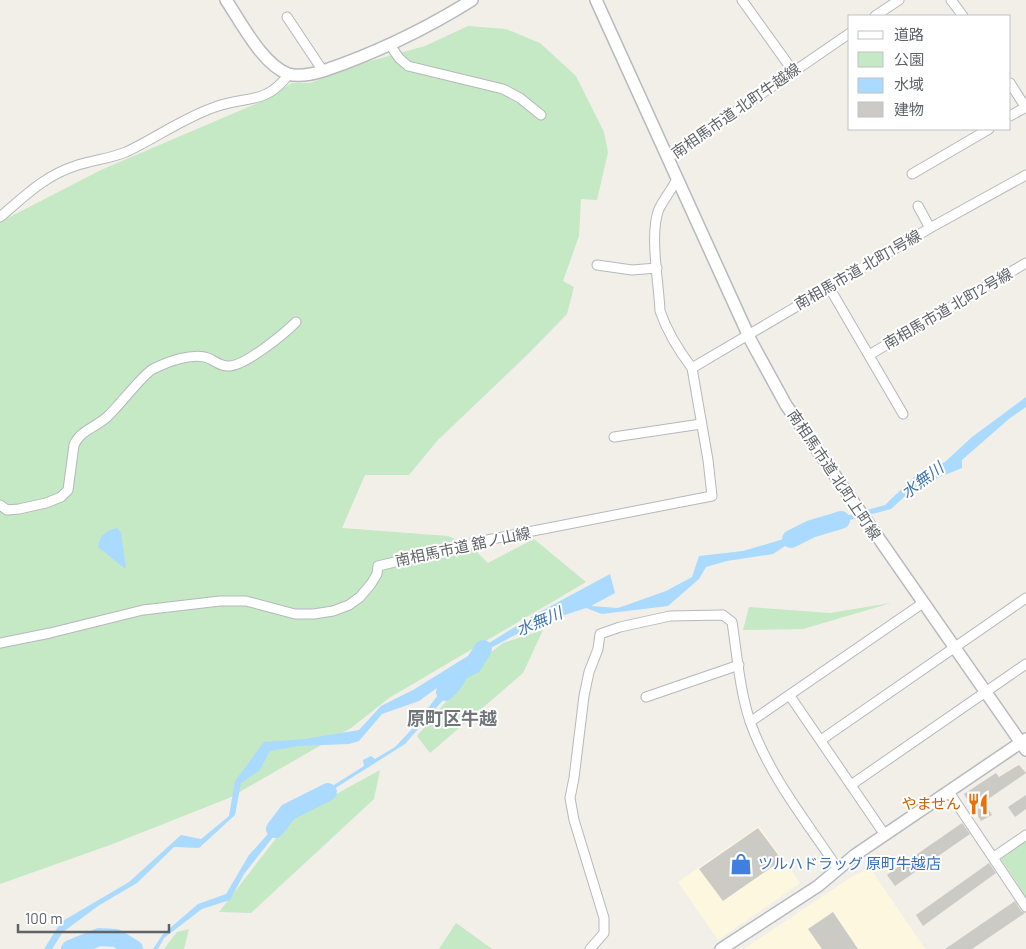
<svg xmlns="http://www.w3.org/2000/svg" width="1026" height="949" font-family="Barlow,'Noto Sans JP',sans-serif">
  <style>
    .commercial { fill: #fef7e0 }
    .green { fill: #c5e8c5 }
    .water { fill: #aadaff }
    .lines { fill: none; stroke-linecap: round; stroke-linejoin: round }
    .river { stroke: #aadaff; stroke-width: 18 }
    .building { fill: #cccac5 }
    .street-casing { stroke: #b5b8bc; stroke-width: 11 }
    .secondary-casing { stroke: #b6babf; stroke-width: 14 }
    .street { stroke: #fff; stroke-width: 9 }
    .secondary { stroke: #fff; stroke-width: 11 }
    .labels { text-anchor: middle; stroke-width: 4; stroke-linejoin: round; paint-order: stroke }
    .street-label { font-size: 15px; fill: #5f6368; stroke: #fff }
    .food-label { font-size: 15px; fill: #c56008; stroke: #fff; text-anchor: end }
    .shop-label { font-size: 15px; fill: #366cbe; stroke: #fff; text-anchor: start }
    .water-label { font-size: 16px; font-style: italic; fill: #4174aa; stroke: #fff }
    .quarter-label { font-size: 18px; font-weight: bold; fill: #70757a; stroke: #fff }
  </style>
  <rect width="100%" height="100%" fill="#f1efe8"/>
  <g class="commercial">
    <path d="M759 826 800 883 718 940 678 882Z"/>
    <path d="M870 868 925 949H744L853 876Z"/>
  </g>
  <g class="green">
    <path d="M468 26 506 29 540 43 576 76 604 132 608 152 597 200 581 199 579 236 563 281 574 287 567 314 529 353 437 441 409 475H365L342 528 448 536 471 546 488 563 534 539 586 582 389 698 351 728 229 798 110 845 0 884V222L101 170 260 102 292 83H310L367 62 425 46Z"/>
    <path d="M891 603 803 629 743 630 749 607 830 613Z"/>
    <path d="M543 630 523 673 430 753 417 736 481 660 503 643Z"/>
    <path d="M380 770 374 799 251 913 219 912 291 819Z"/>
    <path d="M1026 841V897L1001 859Z"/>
    <path d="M456 923 492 949H439Z"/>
    <path d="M189 929 184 949H164L177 932Z"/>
  </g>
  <g class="water">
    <path d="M1026 397V407L1010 418 962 460V468L915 487 891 509 820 528V523L773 554 727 561 706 567 699 579 668 606 602 614 586 608 534 625 489 649 483 654 405 744 288 818 244 874 230 900 202 909 164 938 158 949H153L163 934 198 904 226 894 249 855 288 812 307 802 364 766 363 760 371 756 375 759 395 747 412 729 448 682 462 674 474 661 419 701 382 714 359 741 349 744 299 746 270 751 259 771 241 783 235 815 199 848 174 847 137 883 98 906 63 932 52 949H44L61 922 129 882 181 835 201 839 229 816 235 781 264 742 305 739 359 730 381 706 413 690 536 614 610 574 615 593 591 606 618 608 666 591 692 577 699 556 743 551 787 538 820 523 885 505 914 477 945 462 972 437Z"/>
    <path d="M117 528 121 533 126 568H124L98 547C100 535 105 531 117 528Z"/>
    <path d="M91 937 116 938 140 949H128L117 941 85 943 73 949H63Z"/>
  </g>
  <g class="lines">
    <g class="river">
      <path d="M791 539 811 529 841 520"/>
      <path d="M445 692 452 685 461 671 473 665 483 649"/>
      <path d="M275 829 288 812 328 792"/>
      <path d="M70 949 99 937 116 938 134 949"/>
    </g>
  </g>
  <g class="building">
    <path d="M1019 765 1026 773 984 802 992 815 981 821 964 794 996 773 999 777Z"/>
    <path d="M1026 795V809L1015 817 1008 807Z"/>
    <path d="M962 823 970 834 895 886 887 875Z"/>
    <path d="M758 828 782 860 723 901 699 869Z"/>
    <path d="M989 863 996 873 923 926 916 915Z"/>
    <path d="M1015 901 1021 911 1025 913 972 949H945Z"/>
    <path d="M833 912 858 949H822L808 929Z"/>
  </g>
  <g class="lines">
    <g class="street-casing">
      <g id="street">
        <path d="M742 0 793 71"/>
        <path d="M951 0 963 16"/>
        <path d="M875 16 899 0"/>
        <path d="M287 17 323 71"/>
        <path d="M390 45 399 58 408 66 503 89 520 98 541 115"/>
        <path d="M1010 83 1026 108"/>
        <path d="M1010 116 1026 107"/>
        <path d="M668 158 850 33"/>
        <path d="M912 174 989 129"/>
        <path d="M918 206 930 228"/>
        <path d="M0 217C24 197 44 176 75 166 92 160 109 159 126 152 156 138 183 118 215 107 247 95 265 106 289 74"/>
        <path d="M597 265 632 270 657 268"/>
        <path d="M829 287 903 414"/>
        <path d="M869 355 1026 263"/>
        <path d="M692 368 930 228 1026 175"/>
        <path d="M614 437 701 424"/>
        <path d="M0 505 7 510 19 509 46 503 61 497 68 490 74 445C80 430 97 427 108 416 118 407 144 373 153 369 167 362 193 352 208 358 215 361 221 367 230 366 246 365 284 334 296 322"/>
        <path d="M0 643 50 633 143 610 220 601H246L295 614H314L333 611 349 605 360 597 371 584 377 574 378 566 487 540 712 496 708 460 692 368C679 351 667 331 660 311 659 284 649 233 659 209 664 199 672 189 677 179"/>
        <path d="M790 696 885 835"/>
        <path d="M646 697 739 665"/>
        <path d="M750 722 923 603"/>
        <path d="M821 740 1026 598"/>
        <path d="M851 785 1026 664"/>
        <path d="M949 792 1026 907"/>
        <path d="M994 857 1026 835"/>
        <path d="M590 949 604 933V918L574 820 570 798 574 778 584 696 589 672 598 649 600 634 620 627 670 616 723 615 732 622C737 654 740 694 751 724 770 777 807 822 838 869"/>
      </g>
    </g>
    <g class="secondary-casing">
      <g id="secondary">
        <path d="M226 0C241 22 262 64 288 74 298 77 313 74 323 71 376 53 424 30 472 0"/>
        <path d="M596 0 751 341 786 405 1026 750"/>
        <path d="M721 949 818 886 855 855 1026 739"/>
      </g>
    </g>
    <use href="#street" class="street"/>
    <use href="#secondary" class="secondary"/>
  </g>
  <defs>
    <g id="restaurant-bare" transform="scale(1.725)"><path d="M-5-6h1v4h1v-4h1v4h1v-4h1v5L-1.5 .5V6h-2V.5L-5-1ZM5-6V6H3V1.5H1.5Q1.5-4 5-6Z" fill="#e8710a" stroke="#fff" stroke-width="2.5" paint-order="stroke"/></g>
    <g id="shop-bare" transform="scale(1.725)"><path d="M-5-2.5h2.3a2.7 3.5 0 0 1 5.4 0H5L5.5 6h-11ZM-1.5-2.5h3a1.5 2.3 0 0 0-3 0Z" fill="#3f7fe0" stroke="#fff" stroke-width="2.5" paint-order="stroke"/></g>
  </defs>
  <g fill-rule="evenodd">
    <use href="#restaurant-bare" x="978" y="804"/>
    <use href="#shop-bare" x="741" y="864"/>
  </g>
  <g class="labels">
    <g class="street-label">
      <text transform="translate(736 111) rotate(-35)" y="5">南相馬市道 北町牛越線</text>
      <text transform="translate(858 270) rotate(-30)" y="5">南相馬市道 北町1号線</text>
      <text transform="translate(948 309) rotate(-30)" y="5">南相馬市道 北町2号線</text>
      <text transform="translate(834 475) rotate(56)" y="5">南相馬市道 北町上町線</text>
      <text transform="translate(463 547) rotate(-12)" y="5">南相馬市道 舘ノ山線</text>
    </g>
    <g class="food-label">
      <text x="961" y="809">やません</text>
    </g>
    <g class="shop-label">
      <text x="758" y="869">ツルハドラッグ 原町牛越店</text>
    </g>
    <g class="water-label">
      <text transform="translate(922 480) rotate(-37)" y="6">水無川</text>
      <text transform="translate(539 621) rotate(-23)" y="6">水無川</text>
    </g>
    <g class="quarter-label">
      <text x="452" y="725">原町区牛越</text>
    </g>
  </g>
  <rect x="848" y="15" width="162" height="115" fill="#ffffff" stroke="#bfc1c3"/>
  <rect x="858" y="31" width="25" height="8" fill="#ffffff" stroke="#bfc1c3"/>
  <text x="894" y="40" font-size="15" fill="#5f6368">道路</text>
  <rect x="858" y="52" width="25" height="15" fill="#c5e8c5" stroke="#bfc1c3"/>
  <text x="894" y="65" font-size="15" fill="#5f6368">公園</text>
  <rect x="858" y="78" width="25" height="15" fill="#aadaff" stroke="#bfc1c3"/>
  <text x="894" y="90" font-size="15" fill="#5f6368">水域</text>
  <rect x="858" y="102" width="25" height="15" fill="#cccac5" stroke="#bfc1c3"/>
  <text x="894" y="115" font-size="15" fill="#5f6368">建物</text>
  <path d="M18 924v8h151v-8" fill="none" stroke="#5f6368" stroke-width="2.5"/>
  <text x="25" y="924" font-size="15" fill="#5f6368" stroke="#ffffff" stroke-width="4" paint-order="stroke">100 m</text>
</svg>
